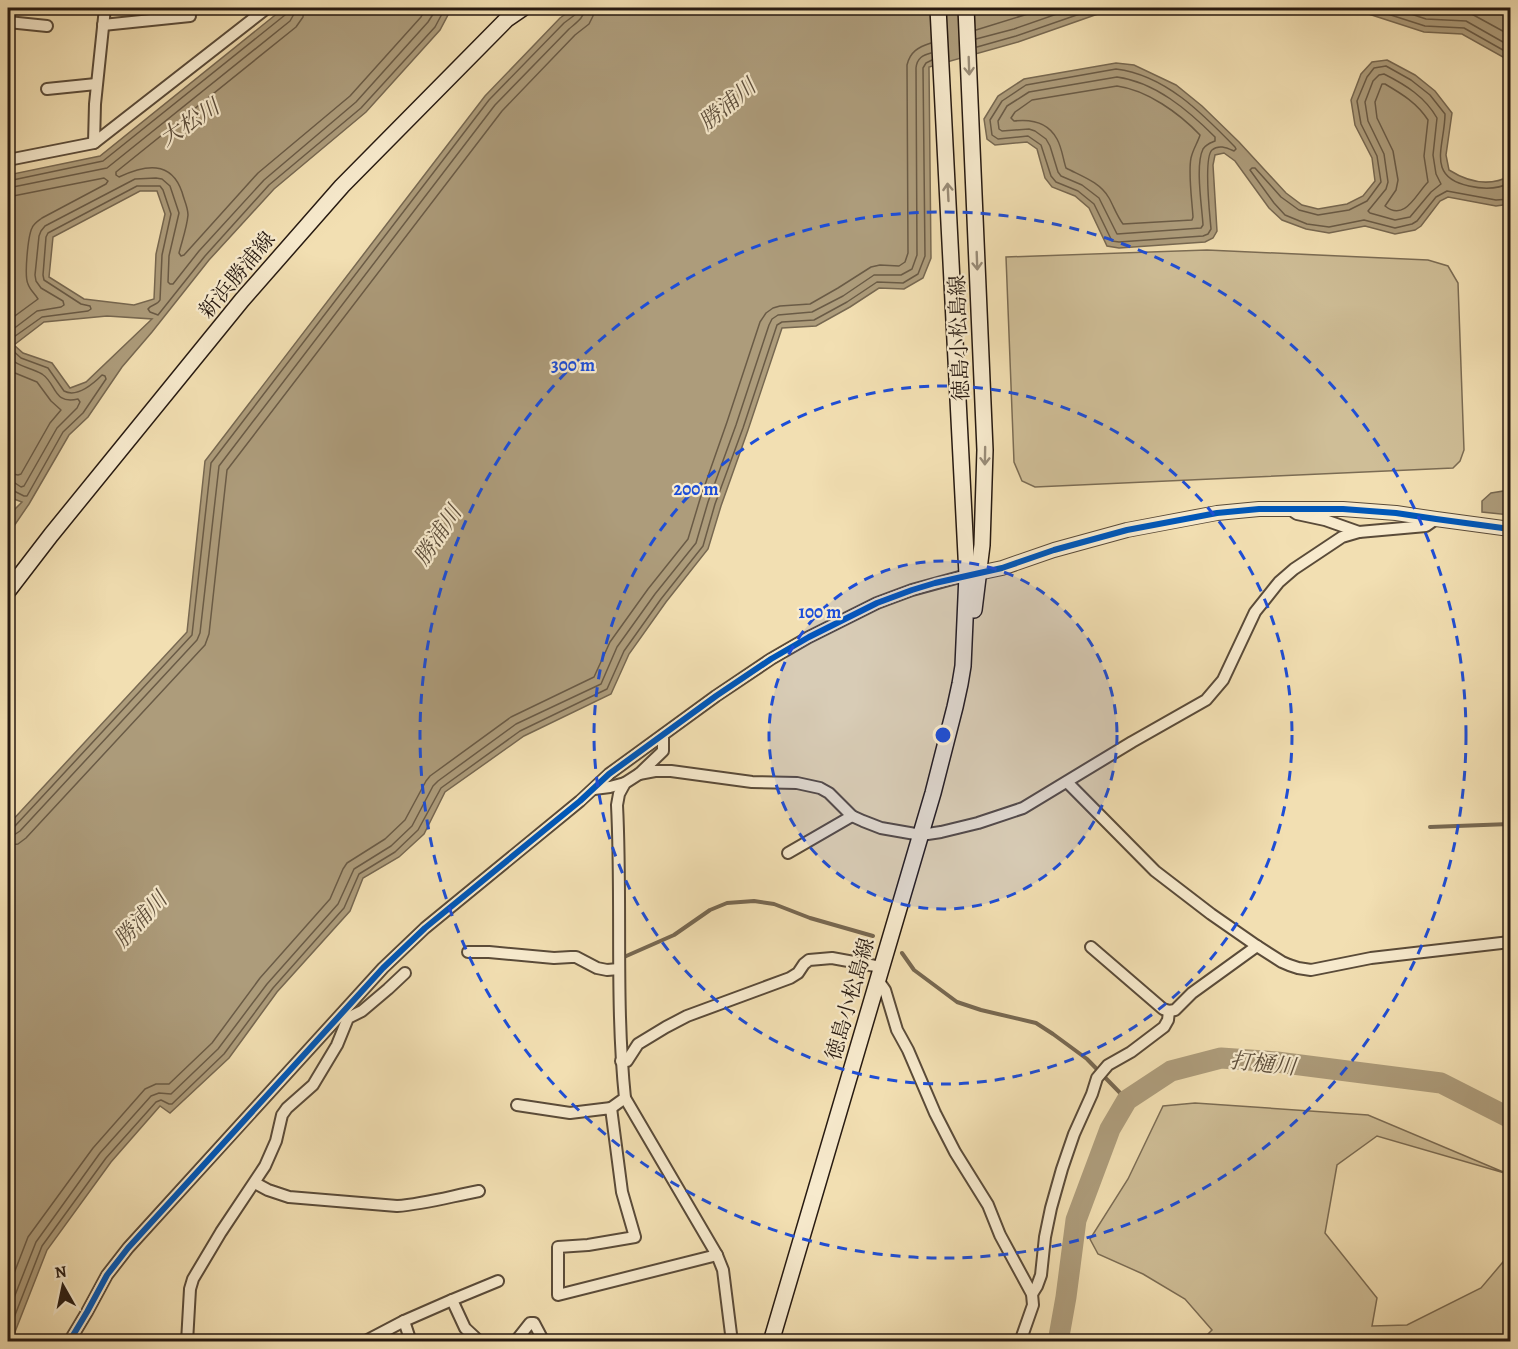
<svg xmlns="http://www.w3.org/2000/svg" width="1518" height="1349" font-family="Alegreya,'Noto Serif JP',serif">
  <style>
    .green { fill: #cfbe97; stroke: #7b6c54; stroke-width: 1.5 }
    .water { fill: #ad9c7b; stroke: #776851; stroke-width: 1.5; fill-rule: evenodd }
    .lines { fill: none; stroke-linecap: round; stroke-linejoin: round }
    .shore { stroke: #6a5b46; stroke-width: 1.5 }
    .stream { stroke: #776851; stroke-width: 4 }
    .river { stroke: #ad9c7b; stroke-width: 21 }
    .minor-casing { stroke: #5a4b39; stroke-width: 14 }
    .tertiary-casing { stroke: #5a4b39; stroke-width: 16 }
    .secondary-casing { stroke: #271a11; stroke-width: 18 }
    .minor { stroke: #f7eacd; stroke-width: 10 }
    .tertiary { stroke: #f7eacd; stroke-width: 14 }
    .secondary { stroke: #f7eacd; stroke-width: 15 }
    .cycleway-casing { stroke: #f7eacd; stroke-width: 10 }
    .cycleway { stroke: #0057b8; stroke-width: 6 }
    .oneway { stroke: #998c78 }
    .ring { fill: none; stroke: #1d4ed8; stroke-width: 3; stroke-dasharray: 10 8 }
    .labels { text-anchor: middle; stroke-width: 4.5; stroke-linejoin: round; paint-order: stroke }
    .street-label { font-size: 21px; fill: #271a11; stroke: #f7eacd }
    .water-label { font-size: 22px; font-style: italic; fill: #5d4e3b; stroke: #f7eacd }
    .centre { fill: #1d4ed8; stroke: #f7eacd; stroke-width: 3 }
    .ring-label { font-size: 18px; text-anchor: middle; font-weight: bold; fill: #1d4ed8; stroke: #f7eacd; stroke-width: 4.5; stroke-linejoin: round; paint-order: stroke }
  </style>
  <rect width="100%" height="100%" fill="#f2dfb2"/>
  <filter id="stains"><feTurbulence type="fractalNoise" baseFrequency=".00333" numOctaves="4"/><feColorMatrix values="0 0 0 0 .2 0 0 0 0 .09 0 0 0 0 .02 0 0 0 .5 -.17"/></filter>
  <radialGradient id="worn" r=".72"><stop offset=".6" stop-color="#630" stop-opacity="0"/><stop offset="1" stop-color="#630" stop-opacity=".3"/></radialGradient>
  <g class="green">
    <path d="M1207 250 1428 260 1448 266 1458 283 1464 450 1460 461 1453 468 1035 487 1022 481 1014 462 1006 257Z"/>
    <path d="M1195 1103 1368 1115 1508 1174 1377 1136 1337 1165 1325 1233 1377 1298 1372 1326 1407 1325 1481 1288 1503 1262 1510 1265V1341H1201L1212 1330 1185 1299 1143 1274 1098 1254 1090 1239 1128 1179 1163 1106Z"/>
  </g>
  <g class="water">
    <path d="M284 8H456L448 15 440 30 366 112 274 189 209 260 152 332 122 367 88 417 69 435 29 504 14 526 8 532V516L22 502 14 499 8 494V175L100 156ZM140 191H157L165 214 156 254 154 299 134 305 84 299 49 277 53 237ZM107 316 152 319 86 382 70 388 52 363 23 353 14 345 44 322Z"/>
    <path d="M574 8H1115L1018 42 929 67 931 258 923 278 904 289 879 288 850 307 816 326 782 328 748 430 721 506 708 549 666 602 629 654 611 694 524 736 445 792 424 834 399 857 363 878 350 911 277 992 229 1058 170 1113 160 1106 111 1162 47 1250 11 1342 8 1341V825L187 632 205 461 485 96 560 18Z"/>
    <path d="M1350 8H1510V61L1462 34 1424 32Z"/>
    <path d="M1387 60 1415 75 1435 91 1452 113 1446 155 1449 170C1468 182 1489 187 1510 176V204L1496 206 1448 197 1440 201 1421 226 1415 230 1395 234 1365 226 1329 233 1306 229 1282 220 1269 208 1235 161 1224 153 1215 155 1213 165 1217 231 1213 238 1205 242 1119 248 1107 246 1089 208 1075 196 1052 187 1045 178 1037 149 1027 142 995 145 987 139 984 119 998 96 1024 79 1116 63 1134 65 1176 85 1202 106 1239 142 1286 193 1302 205 1318 209 1347 204 1363 196 1375 181 1372 158 1355 125 1351 100 1361 74 1372 62Z"/>
    <path d="M1510 490V515L1482 512V501L1491 493Z"/>
  </g>
  <g class="lines">
    <g class="shore">
      <path d="M304 8 303 17 296 27 116 172V175L119 177C145 165 171 160 182 192 184 200 188 207 188 215 187 227 182 241 179 253L181 256 184 255 258 173 350 96 421 17 426 8"/>
      <path d="M1369 8 1425 26 1464 28 1510 54"/>
      <path d="M1393 8 1426 19 1466 21 1510 46"/>
      <path d="M1421 8 1428 10 1468 12 1510 35"/>
      <path d="M976 30 1047 8"/>
      <path d="M976 39 1014 29 1074 8"/>
      <path d="M977 47 1016 36 1097 8"/>
      <path d="M1116 69C1165 75 1202 113 1235 147L1236 149 1234 151C1227 148 1219 144 1212 150 1203 158 1210 216 1211 229L1208 234 1203 236 1119 242 1112 241 1094 204 1078 191 1056 182 1051 176 1041 145 1028 136 998 139 992 135 990 120 1002 101 1026 85Z"/>
      <path d="M1384 74C1406 85 1425 97 1437 118L1433 155 1436 174 1441 184 1431 192 1410 217 1395 220 1370 213 1368 211 1386 189 1388 182 1384 154 1368 121 1365 102 1373 81 1379 75Z"/>
      <path d="M1117 77C1155 82 1188 110 1215 137V141C1210 143 1206 144 1203 149 1195 165 1202 207 1203 225L1201 228 1117 234 1099 198 1082 185 1061 176 1058 172 1050 146 1046 139 1035 131 1029 129 1002 131 999 129 998 121 1007 106 1029 92Z"/>
      <path d="M1382 84H1385C1402 94 1417 103 1428 120L1424 156 1428 182C1416 194 1405 222 1385 206L1396 190 1398 180 1393 151 1377 118 1375 102Z"/>
      <path d="M1117 86C1147 90 1179 113 1200 135 1198 142 1193 149 1191 158 1188 173 1192 200 1193 217L1192 220 1123 224C1117 216 1114 207 1109 198 1100 182 1081 176 1066 168 1063 159 1062 148 1057 139 1048 122 1031 119 1014 121L1011 118 1015 112 1032 100Z"/>
      <path d="M8 181 103 161 285 15 287 12V8"/>
      <path d="M1510 183C1498 189 1482 189 1469 186 1425 177 1445 145 1445 114L1430 95 1411 80 1386 66 1374 68 1367 77 1357 101 1361 124 1377 156 1381 182 1367 201 1349 210 1318 215 1299 210 1281 197 1255 168H1252L1250 170 1274 203 1285 215 1307 224 1329 227 1364 220 1395 228 1412 224 1417 221 1436 197 1447 191 1496 200 1510 199"/>
      <path d="M8 188 107 168 290 21 294 14 295 8"/>
      <path d="M8 197 104 178 108 181 106 184 42 218C38 221 34 223 32 228 28 236 24 276 28 284 30 290 35 294 38 299L8 321"/>
      <path d="M8 333 37 311 61 307 64 305 63 301 41 288 36 281 35 275 39 236 41 231 45 226 135 179 156 178 162 179 170 186 179 213 169 256 168 282 170 284H173L199 251 264 180 356 102 428 22 437 8"/>
      <path d="M8 357C20 368 30 367 42 374 57 384 53 405 78 399L80 402 77 408 57 428 24 486 21 487 15 483 8 482"/>
      <path d="M8 369 15 373 37 382 51 401 61 410 50 423 21 474 18 475 8 473"/>
      <path d="M8 490H12L24 496H27L63 432 83 413 106 379 105 376 102 375C93 384 77 398 64 391L48 368 21 358 10 348 9 343 11 339 42 317 88 311 91 309 90 306 81 304 44 280 43 275 46 237 48 233 137 186H160L163 190 171 214 162 255 160 300C157 306 151 304 148 309L150 312 158 315 205 256 269 185 361 108 435 27 443 12 447 8"/>
      <path d="M8 829 15 826 192 635 211 463 489 100 564 23 576 14 577 8"/>
      <path d="M8 836 14 835 20 831 197 640 200 633 219 466 495 105 569 29C577 22 584 18 585 8"/>
      <path d="M8 845 18 844 26 838 205 645 209 634 227 470 502 111 575 35 589 24 593 16 594 8"/>
      <path d="M8 1289 28 1237 93 1148 145 1089 156 1084H169L212 1043 260 978 330 899 343 869 347 863 385 839 405 820 426 781 430 776 511 717 594 677 610 642 648 589 688 539 700 499 727 422 760 322 766 313 773 308 780 306 810 304 838 288 871 267 880 265 899 266 905 262 908 253 907 65C910 52 918 47 931 43"/>
      <path d="M8 1313 36 1242 100 1153 151 1096 159 1093 171 1094 218 1049 267 984 338 904 354 869 391 846 412 826 433 786 438 781 516 724 601 684 617 647 655 594 696 543 708 502 736 425 769 325 772 319 778 315 812 312 843 296 874 275H901L912 269 917 255 916 68C917 58 923 55 931 53"/>
      <path d="M8 1333 42 1246 106 1158 156 1102 161 1100 169 1104H172L224 1054 273 988 344 908 359 874 395 852 418 830 441 788 520 731 607 689 624 651 661 599 703 546 715 504 743 428 777 325 782 322 814 320 847 302 877 282 903 283 918 274 925 256 923 68 926 63 932 60"/>
    </g>
    <g class="stream">
      <path d="M1430 827 1510 824"/>
      <path d="M902 953 914 970 957 1002 981 1010 1036 1023 1053 1034 1087 1059 1127 1100"/>
      <path d="M624 957 674 935 710 910 727 903 754 901 774 904 810 918 873 936"/>
    </g>
    <path class="river" d="M1058 1342 1066 1297 1076 1220 1110 1129 1127 1100 1171 1071 1221 1058 1277 1062 1441 1083 1510 1118"/>
    <g class="minor-casing">
      <g id="minor">
        <path d="M8 22 47 26"/>
        <path d="M103 25 190 16"/>
        <path d="M47 89 96 84"/>
        <path d="M94 143 95 104 105 8"/>
        <path d="M8 160 94 143 267 8"/>
        <path d="M1294 512 1297 514 1325 520 1359 532"/>
        <path d="M639 774 655 771H671L752 782 797 783 820 788 829 793 852 816 863 821 881 828 921 835 941 832 978 823 1023 808 1132 742 1206 700 1223 680 1255 612 1279 582 1294 569 1342 537 1359 532 1426 526 1436 519"/>
        <path d="M1067 782 1155 871 1211 914 1257 946 1282 962 1289 965 1298 968 1311 970 1371 958 1510 942"/>
        <path d="M594 789 610 787 625 783"/>
        <path d="M788 853 852 816"/>
        <path d="M1091 947 1163 1009 1169 1011 1175 1010 1192 993 1257 946"/>
        <path d="M468 952H489L554 958 571 957H576L597 968 607 970 619 969"/>
        <path d="M878 980 885 990 897 1030 908 1050 935 1113 955 1152 988 1205 1000 1235 1032 1294 1033 1305 1020 1342"/>
        <path d="M621 1061H627L638 1044 666 1027 687 1016 790 978 798 973 804 964 809 960 832 958 881 967"/>
        <path d="M625 1098 717 1255 723 1270 732 1342"/>
        <path d="M517 1105 570 1113 611 1108 622 1192 635 1237 588 1245 558 1247V1295L717 1255"/>
        <path d="M611 1108 625 1098C615 1001 622 903 617 805L619 794 625 783 639 774 663 751V735"/>
        <path d="M255 1183 268 1190 289 1197 397 1206C425 1204 452 1196 479 1191"/>
        <path d="M1032 1294 1037 1286 1041 1275 1045 1237 1051 1208 1062 1169 1074 1134 1092 1094 1097 1078 1108 1065 1131 1052 1164 1027 1168 1020 1169 1011"/>
        <path d="M404 1321 411 1342"/>
        <path d="M69 1342 87 1312 107 1275 128 1248 383 968 425 928 580 801 609 774 716 696 771 659 809 637 877 603 912 590 967 575"/>
        <path d="M187 1342 190 1289 193 1279 221 1232 265 1166 276 1141 282 1115 287 1108 313 1085 337 1045 348 1018 362 1011 388 989 405 973"/>
        <path d="M364 1342 404 1321 452 1300"/>
        <path d="M480 1342 465 1328 452 1300 498 1281"/>
        <path d="M515 1342 530 1323H534L544 1342"/>
      </g>
    </g>
    <g class="tertiary-casing">
      <path id="tertiary" d="M969 575 1002 568 1054 550 1127 530 1217 513 1259 509H1343L1396 513 1436 519 1510 529"/>
    </g>
    <g class="secondary-casing">
      <g id="secondary">
        <path d="M966 8 985 450 982 545 974 610"/>
        <path d="M8 591 51 535 242 300 342 186 507 19 523 8"/>
        <path d="M771 1342 933 793 955 707 960 684 963 666 967 575 938 8"/>
      </g>
    </g>
    <use href="#minor" class="minor"/>
    <use href="#tertiary" class="tertiary"/>
    <use href="#secondary" class="secondary"/>
    <g class="cycleway-casing">
      <path id="cycleway" d="M69 1342 87 1312 107 1275 128 1248 383 968 425 928 580 801 609 774 716 696 771 659 809 637 877 603 912 590 935 583 1002 568 1054 550 1127 530 1217 513 1259 509H1343L1396 513 1436 519 1510 529"/>
    </g>
    <use href="#cycleway" class="cycleway"/>
  </g>
  <defs><path id="oneway-shaft" d="M-6 0H5M1.5-3L5.5 0L1.5 3" fill="none" stroke-width="1.6" stroke-linecap="round" stroke-linejoin="round" transform="scale(1.5)"/></defs>
  <g class="oneway">
    <use href="#oneway-shaft" transform="translate(969 66) rotate(88)"/>
    <use href="#oneway-shaft" transform="translate(948 192) rotate(-93)"/>
    <use href="#oneway-shaft" transform="translate(977 261) rotate(88)"/>
    <use href="#oneway-shaft" transform="translate(985 456) rotate(91)"/>
  </g>
  <circle cx="943" cy="735" r="174" fill="#1d4ed8" fill-opacity=".12"/>
  <g class="ring">
    <circle cx="943" cy="735" r="174"/>
    <circle cx="943" cy="735" r="349"/>
    <circle cx="943" cy="735" r="523"/>
  </g>
  <g class="labels">
    <g class="street-label">
      <text transform="translate(237 275) rotate(-50)" y="7">新浜勝浦線</text>
      <text transform="translate(959 338) rotate(-92)" y="7">徳島小松島線</text>
      <text transform="translate(850 999) rotate(-74)" y="7">徳島小松島線</text>
    </g>
    <g class="water-label">
      <text transform="translate(727 104) rotate(-40)" y="8">勝浦川</text>
      <text transform="translate(189 122) rotate(-33)" y="8">大松川</text>
      <text transform="translate(437 535) rotate(-56)" y="8">勝浦川</text>
      <text transform="translate(140 919) rotate(-47)" y="8">勝浦川</text>
      <text transform="translate(1263 1063) rotate(6)" y="8">打樋川</text>
    </g>
  </g>
  <circle cx="943" cy="735" r="9" class="centre"/>
  <g class="ring-label">
    <text x="573" y="371">300 m</text>
    <text x="696" y="495">200 m</text>
    <text x="820" y="618">100 m</text>
  </g>
  <rect width="1518" height="1349" fill="none" stroke="#f2dfb2" stroke-width="30"/>
  <rect x="9" y="9" width="1500" height="1331" fill="none" stroke="#271a11" stroke-width="3"/>
  <rect x="15" y="15" width="1488" height="1319" fill="none" stroke="#271a11" stroke-width="1.5"/>
  <g transform="translate(63 1286) rotate(351)" stroke="#f7eacd" stroke-width="4.5" paint-order="stroke">
  <path d="M0-4.5L10 22L0 15L-10 22Z" fill="#271a11"/>
  <text y="-9" font-size="16" font-weight="bold" text-anchor="middle" fill="#271a11">N</text>
  </g>
  <rect width="100%" height="100%" filter="url(#stains)"/>
  <rect width="100%" height="100%" fill="url(#worn)"/>
</svg>
